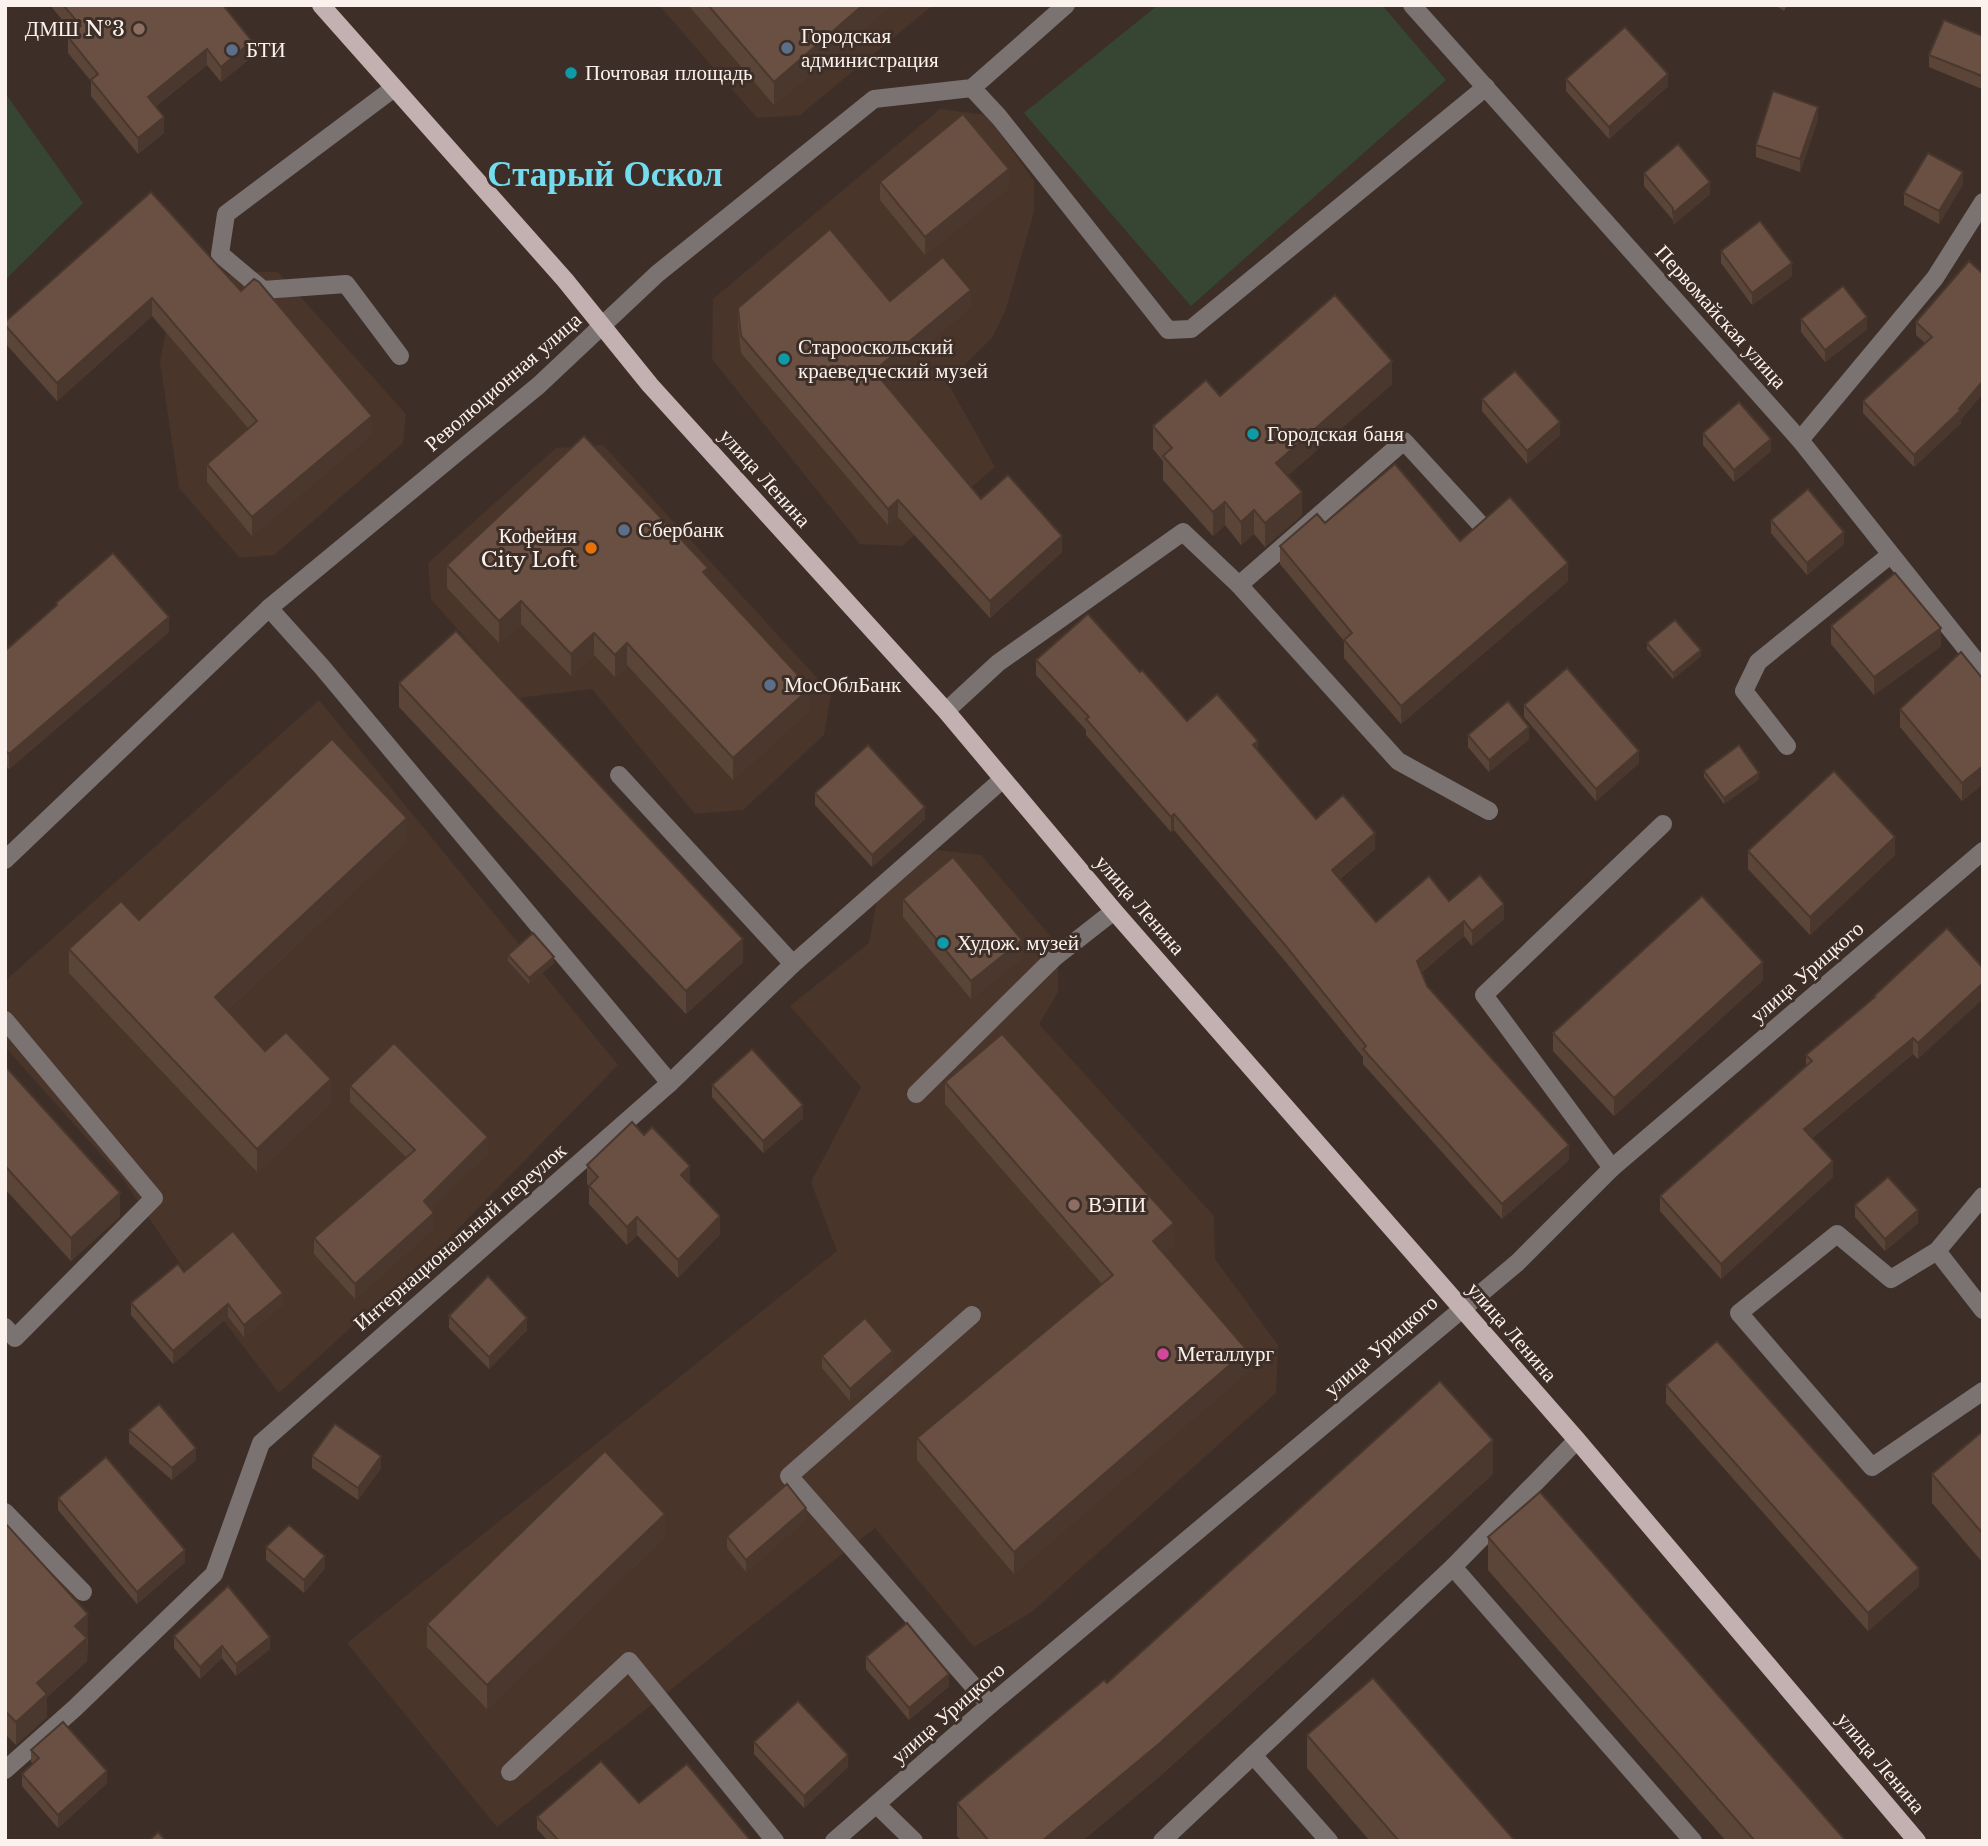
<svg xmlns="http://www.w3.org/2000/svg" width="1988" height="1846" font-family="'Libre Baskerville',serif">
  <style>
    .built { fill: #49352a }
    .green { fill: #374533 }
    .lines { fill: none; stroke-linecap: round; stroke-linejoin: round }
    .minor { stroke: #7b7272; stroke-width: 18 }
    .major { stroke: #c3b0b0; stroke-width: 18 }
    .wall { fill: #5b4539 }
    .shaded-wall { fill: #4a382e }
    .building { fill: #6a5042; stroke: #4a382e; stroke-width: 2 }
    .education-dot { fill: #8d6e63; stroke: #3d2f28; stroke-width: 2.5 }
    .service-dot { fill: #5c6f8a; stroke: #3d2f28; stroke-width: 2.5 }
    .culture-dot { fill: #0f9aa8; stroke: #3d2f28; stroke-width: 2.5 }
    .food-dot { fill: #e8710a; stroke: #3d2f28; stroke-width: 2.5 }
    .hotel-dot { fill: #d1479c; stroke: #3d2f28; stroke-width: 2.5 }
    .labels { text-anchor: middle; stroke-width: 6; stroke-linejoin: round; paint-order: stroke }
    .poi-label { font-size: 21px; fill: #fcf2ed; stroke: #3d2f28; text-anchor: start }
    .street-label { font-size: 21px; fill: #fcf2ed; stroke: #3d2f28 }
    .town-label { font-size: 35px; font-weight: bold; fill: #74dcef; stroke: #3d2f28 }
  </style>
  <rect width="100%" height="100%" fill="#3d2f28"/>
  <g class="built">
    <path d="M659 5H933L800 115 757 118Z"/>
    <path d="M940 109 987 115 1034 181V212L1006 309 992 338 947 382 995 467 902 546 860 544 712 359 713 299Z"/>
    <path d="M234 272H278L406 414 403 443 274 555 240 558 179 488 160 362 167 326Z"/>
    <path d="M603 445 831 693 824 735 743 810 695 814 592 689 518 698 431 599 428 563 556 448Z"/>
    <path d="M319 700 618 1065 446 1241 279 1393 178 1261 123 1179 5 1047V981Z"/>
    <path d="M937 850 981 855 1058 945V992L1039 1024 1214 1216 1215 1259 1278 1345 1276 1393 1033 1611 974 1647 875 1528 497 1827 347 1643 837 1251 811 1182 861 1087 790 1006 869 943 877 900Z"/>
  </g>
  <g class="green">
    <path d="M1158 5H1382L1446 80 1191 306 1024 113Z"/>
    <path d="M5 93 83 203 5 280Z"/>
  </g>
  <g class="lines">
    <g class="minor">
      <path d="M1412 5 1800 440 1983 670"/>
      <path d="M394 88 226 214 220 254 263 290 346 284 400 356"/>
      <path d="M972 88 999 117 1168 330 1191 329 1486 87"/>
      <path d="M1800 440 1935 278 1983 202"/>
      <path d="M1239 585 1404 441 1481 525"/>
      <path d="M269 608 322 667 670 1083"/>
      <path d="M946 711 998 663 1183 532 1239 585 1398 761 1489 811"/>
      <path d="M1787 746 1744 691 1758 662 1890 555"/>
      <path d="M619 775 793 964"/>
      <path d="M5 860 269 608 539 385 657 274 874 99 972 88 1066 5"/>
      <path d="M5 1020 154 1198 15 1338 5 1327"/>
      <path d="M916 1094 1054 958 1114 911"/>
      <path d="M1612 1168 1484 995 1663 824"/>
      <path d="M1983 1196 1937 1251 1891 1279 1837 1234 1739 1313 1872 1467 1983 1391"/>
      <path d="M1937 1251 1983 1310"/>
      <path d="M972 1315 789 1476 990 1705"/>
      <path d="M5 1512 83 1592"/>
      <path d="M1453 1567 1693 1841"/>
      <path d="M1253 1755 1329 1841"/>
      <path d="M5 1770 75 1708 214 1574 261 1443 670 1083 793 964 1003 779"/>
      <path d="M510 1772 629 1661 775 1841"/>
      <path d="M877 1805 914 1841"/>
      <path d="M834 1841 990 1705 1517 1263 1612 1168 1983 851"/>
      <path d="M1162 1841 1453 1567 1577 1440"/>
    </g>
    <path class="major" d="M321 5 565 280 650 385 946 711 1114 911 1577 1440 1917 1841"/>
  </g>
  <g class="wall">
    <path d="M50 5H223L252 57 221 82 207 65 156 106 164 133 138 154 91 96V81L68 53V37L73 33Z"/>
    <path d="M688 5H891L774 105Z"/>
    <path d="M1775 5H1787L1784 11Z"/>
    <path d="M1983 36 1982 89 1929 67V55Z"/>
    <path d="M1566 79 1668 86 1609 139 1566 91Z"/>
    <path d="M1818 119 1800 172 1756 157V145Z"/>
    <path d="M1644 173 1710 194 1673 225V220L1644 186Z"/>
    <path d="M880 182 1009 187 925 255 880 200Z"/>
    <path d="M1963 184 1939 224 1904 205V193Z"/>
    <path d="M151 192 372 434 252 536 207 482V464L248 428 152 316 57 401 5 343V322Z"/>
    <path d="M1721 251 1792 276 1752 305 1721 263Z"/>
    <path d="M1983 274V393L1961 419V423L1914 467 1863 413V401L1925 343 1916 335V322Z"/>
    <path d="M890 301 971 307 882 381 981 499 1062 552 990 618 898 517 888 525 741 353 738 325V308Z"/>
    <path d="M1801 319 1867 329 1825 362 1801 332Z"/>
    <path d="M1392 384 1287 476 1302 515 1265 547 1254 534 1241 545 1225 525 1213 536 1163 480V461L1153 449V426L1220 396Z"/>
    <path d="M1482 399 1560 435 1527 464 1482 411Z"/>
    <path d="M1703 433 1771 451 1734 482 1703 445Z"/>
    <path d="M1771 520 1844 544 1807 575 1771 533Z"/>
    <path d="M1325 523 1460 541 1568 581 1401 724 1344 658V641L1280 564V546Z"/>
    <path d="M447 565 708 577 810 710 733 780 627 665 615 677 594 655 571 676 521 624 499 643 447 588Z"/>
    <path d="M56 603 169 632 9 769 5 765V651L56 607Z"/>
    <path d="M1831 626 1941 646 1874 695 1831 644Z"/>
    <path d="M1647 643 1701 656 1673 679 1647 649Z"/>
    <path d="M1036 660 1140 672 1187 721 1258 751 1316 819 1375 849 1340 879 1376 922 1449 901 1504 919 1472 946 1464 936 1422 972 1427 986 1569 1160 1502 1219 1363 1064V1057L1285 961 1174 830 1171 832 1086 735V730L1036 675Z"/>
    <path d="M1983 679V784L1962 801 1900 727V709Z"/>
    <path d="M399 683 743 962 686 1014 399 707Z"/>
    <path d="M1524 705 1639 763 1596 801 1524 717Z"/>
    <path d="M1468 735 1529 739 1489 772 1468 747Z"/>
    <path d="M1704 771 1759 779 1724 804 1704 777Z"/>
    <path d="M815 793 925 819 872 867 815 805Z"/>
    <path d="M407 841 227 1010 265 1051 331 1103 257 1172 69 973V949L139 920Z"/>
    <path d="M1748 851 1895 855 1810 935 1748 869Z"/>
    <path d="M903 899 1022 958 971 999 903 917Z"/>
    <path d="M1947 928 1918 1059 1913 1054 1812 1138 1833 1177 1721 1279 1660 1211V1196L1806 1066V1055L1874 999V996Z"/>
    <path d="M508 955 554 963 529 984 508 961Z"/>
    <path d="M1763 980 1614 1116 1553 1051V1033Z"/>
    <path d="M5 1066 120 1216 71 1261 5 1189Z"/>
    <path d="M945 1082 1174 1245 1164 1253 1247 1372 1014 1574 917 1460V1438L1102 1284 945 1104Z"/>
    <path d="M712 1085 803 1118 763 1153 712 1097Z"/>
    <path d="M350 1086 488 1153 431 1209 434 1228 355 1299 314 1254V1238L406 1157 350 1102Z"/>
    <path d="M587 1165 690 1184 720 1234 678 1278 637 1235 627 1245 589 1204V1186L587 1184Z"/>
    <path d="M1855 1205 1918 1223 1885 1251 1855 1217Z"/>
    <path d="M184 1272 283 1305 244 1337 228 1317 173 1364 131 1315V1303Z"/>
    <path d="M449 1316 527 1330 489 1369 449 1328Z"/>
    <path d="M822 1356 893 1364 850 1401 822 1368Z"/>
    <path d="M1666 1385 1919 1586 1868 1631 1666 1403Z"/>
    <path d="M129 1430 196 1460 172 1480 129 1443Z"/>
    <path d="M1983 1431V1563L1932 1503V1474Z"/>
    <path d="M312 1456 381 1468 358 1500 312 1468Z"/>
    <path d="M1493 1474 1160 1776 1082 1841H961L957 1836V1803L1107 1683Z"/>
    <path d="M58 1498 185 1562 137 1604 58 1510Z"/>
    <path d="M806 1520 746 1572 727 1548V1536Z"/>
    <path d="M5 1523 88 1637 87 1661 47 1697V1717L16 1745 5 1734Z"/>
    <path d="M665 1537 487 1709 427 1647V1624Z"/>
    <path d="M1488 1537 1846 1841H1726L1488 1570Z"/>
    <path d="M266 1547 325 1568 304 1593 266 1560Z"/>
    <path d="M174 1636 270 1649 236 1676 222 1658 200 1679 174 1648Z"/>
    <path d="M866 1657 949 1686 909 1720 866 1669Z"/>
    <path d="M1307 1735 1515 1841H1370L1307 1768Z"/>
    <path d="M754 1742 848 1767 804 1808 754 1754Z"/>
    <path d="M31 1750 107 1783 58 1828 22 1786V1774L33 1764 31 1762Z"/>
    <path d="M639 1803 751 1841H548L537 1829V1817Z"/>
  </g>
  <g class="shaded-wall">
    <path d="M863 5H891L774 105V82Z"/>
    <path d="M252 41V57L221 82V67Z"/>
    <path d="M207 49V65L148 112V97Z"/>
    <path d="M1668 74V86L1609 139V127Z"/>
    <path d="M1818 107V119L1800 172V159Z"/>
    <path d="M164 117V133L138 154V138Z"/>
    <path d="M1009 169V187L925 255V237Z"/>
    <path d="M1963 172V184L1939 224V211Z"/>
    <path d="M1710 182V194L1673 225V213Z"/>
    <path d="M1792 263V276L1752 305V293Z"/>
    <path d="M971 290V307L874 388V371Z"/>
    <path d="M152 298V316L57 401V383Z"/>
    <path d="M1867 317V329L1825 362V350Z"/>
    <path d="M1392 361V384L1276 486V463Z"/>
    <path d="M1983 381V393L1961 419V423L1914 467V455L1959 409Z"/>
    <path d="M372 416V434L252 536V517Z"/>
    <path d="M1560 422V435L1527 464V451Z"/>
    <path d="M1771 439V451L1734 482V470Z"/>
    <path d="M1302 492V515L1265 547V523Z"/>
    <path d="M898 500V517L888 525V509Z"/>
    <path d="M1225 502V525L1213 536V512Z"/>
    <path d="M1254 510V534L1241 545V522Z"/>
    <path d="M1844 532V544L1807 575V563Z"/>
    <path d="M1062 536V552L990 618V601Z"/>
    <path d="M1568 563V581L1401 724V706Z"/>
    <path d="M708 568V590L703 572Z"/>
    <path d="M521 601V624L499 643V621Z"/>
    <path d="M169 617V632L9 769V754Z"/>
    <path d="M1941 628V646L1874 695V677Z"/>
    <path d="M594 633V655L571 676V654Z"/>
    <path d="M627 643V665L615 677V655Z"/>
    <path d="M1701 650V656L1673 679V673Z"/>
    <path d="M810 688V710L733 780V758Z"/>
    <path d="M1529 727V739L1489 772V760Z"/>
    <path d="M1258 741V756L1253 745Z"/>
    <path d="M1639 751V763L1596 801V789Z"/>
    <path d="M1983 766V784L1962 801V783Z"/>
    <path d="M1759 773V779L1724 804V798Z"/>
    <path d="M925 807V819L872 867V855Z"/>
    <path d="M1174 814V830L1171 832V817Z"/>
    <path d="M407 818V841L215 1021V997Z"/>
    <path d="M1375 833V849L1332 885V870Z"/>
    <path d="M1895 837V855L1810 935V917Z"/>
    <path d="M1504 904V919L1472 946V931Z"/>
    <path d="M1464 921V936L1417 976V961Z"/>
    <path d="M743 939V962L686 1014V991Z"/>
    <path d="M1022 940V958L971 999V981Z"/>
    <path d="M554 957V963L529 984V978Z"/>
    <path d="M1763 962V980L1614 1116V1098Z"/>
    <path d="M1983 983V999L1918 1059V1043Z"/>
    <path d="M1913 1038V1054L1804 1144V1129Z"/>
    <path d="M331 1079V1103L257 1172V1149Z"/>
    <path d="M803 1105V1118L763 1153V1141Z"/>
    <path d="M488 1137V1153L424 1217V1201Z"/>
    <path d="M1569 1145V1160L1502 1219V1204Z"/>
    <path d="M1833 1161V1177L1721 1279V1264Z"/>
    <path d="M690 1166V1184L681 1175Z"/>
    <path d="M120 1193V1216L71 1261V1238Z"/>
    <path d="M1918 1210V1223L1885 1251V1239Z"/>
    <path d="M434 1213V1228L355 1299V1284Z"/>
    <path d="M720 1216V1234L678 1278V1260Z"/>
    <path d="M637 1217V1235L627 1245V1227Z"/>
    <path d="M1174 1223V1245L1153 1262V1241Z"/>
    <path d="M283 1293V1305L244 1337V1325Z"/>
    <path d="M228 1304V1317L173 1364V1351Z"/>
    <path d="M527 1318V1330L489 1369V1357Z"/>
    <path d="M1247 1350V1372L1014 1574V1552Z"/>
    <path d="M893 1351V1364L850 1401V1389Z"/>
    <path d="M1493 1440V1474L1160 1776 1082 1841H1042Z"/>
    <path d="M196 1448V1460L172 1480V1468Z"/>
    <path d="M381 1456V1468L358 1500V1488Z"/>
    <path d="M806 1508V1520L746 1572V1560Z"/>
    <path d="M665 1514V1537L487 1709V1685Z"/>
    <path d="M185 1550V1562L137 1604V1592Z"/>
    <path d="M325 1556V1568L304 1593V1580Z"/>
    <path d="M1919 1568V1586L1868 1631V1613Z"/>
    <path d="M88 1614 87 1661 47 1697V1717L16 1745V1722L37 1683 75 1626Z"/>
    <path d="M270 1637V1649L236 1676V1664Z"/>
    <path d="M222 1646V1658L200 1679V1667Z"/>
    <path d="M949 1674V1686L909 1720V1708Z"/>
    <path d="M848 1755V1767L804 1808V1796Z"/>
    <path d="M107 1771V1783L58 1828V1815Z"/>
  </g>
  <g class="building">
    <path d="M63 5H223L252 41 221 67 207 49 148 97 164 117 138 138 91 80 98 74 68 37 81 26Z"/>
    <path d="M708 5H863L774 82Z"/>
    <path d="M1944 20 1983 36 1982 76 1929 55Z"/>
    <path d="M1625 27 1668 74 1609 127 1566 79Z"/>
    <path d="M1773 91 1818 107 1800 159 1756 145Z"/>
    <path d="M963 114 1009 169 925 237 880 182Z"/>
    <path d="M1678 144 1710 182 1673 213V208L1644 173Z"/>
    <path d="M1928 153 1963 172 1939 211 1904 193Z"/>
    <path d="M151 192 241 291 254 279 259 282 372 416 252 517 207 464 257 421 152 298 57 383 5 325V322Z"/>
    <path d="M1760 221 1792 263 1752 293 1721 251Z"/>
    <path d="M830 229 890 301 943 257 971 290 874 371 981 499 1008 475 1062 536 990 601 898 500 888 509 741 336 738 308Z"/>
    <path d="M1969 261 1983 274V381L1959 409 1961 410 1914 455 1863 401 1932 337 1916 322Z"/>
    <path d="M1843 286 1867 317 1825 350 1801 319Z"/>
    <path d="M1335 295 1392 361 1276 463 1302 492 1265 523 1254 510 1241 522 1225 502 1213 512 1163 456 1172 448 1153 426 1206 380 1220 396Z"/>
    <path d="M1515 371 1560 422 1527 451 1482 399Z"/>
    <path d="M1739 402 1771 439 1734 470 1703 433Z"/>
    <path d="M584 436 708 568 703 572 810 688 733 758 627 643 615 655 594 633 571 654 521 601 499 621 447 565Z"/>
    <path d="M1395 464 1460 541 1510 497 1568 563 1401 706 1344 640 1352 633 1280 546 1317 514 1325 523Z"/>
    <path d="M1808 489 1844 532 1807 563 1771 520Z"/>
    <path d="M113 553 169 617 9 754 5 750V651L57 605 56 603Z"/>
    <path d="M1895 573 1941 628 1874 677 1831 626Z"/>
    <path d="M1088 614 1140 672 1142 670 1187 721 1217 694 1258 741 1253 745 1316 819 1343 795 1375 833 1332 870 1376 922 1429 876 1449 901 1480 875 1504 904 1472 931 1464 921 1417 961 1427 986 1569 1145 1502 1204 1363 1049 1366 1046 1285 945 1174 814 1171 817 1086 719 1089 717 1036 660Z"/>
    <path d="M1675 620 1701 650 1673 673 1647 643Z"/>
    <path d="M456 631 743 939 686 991 399 683Z"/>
    <path d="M1961 652 1983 679V766L1962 783 1900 709Z"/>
    <path d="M1567 668 1639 751 1596 789 1524 705Z"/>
    <path d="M1508 701 1529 727 1489 760 1468 735Z"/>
    <path d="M332 739 407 818 215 997 265 1051 286 1032 331 1079 257 1149 69 949 121 901 139 920Z"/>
    <path d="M868 745 925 807 872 855 815 793Z"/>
    <path d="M1739 745 1759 773 1724 798 1704 771Z"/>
    <path d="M1834 771 1895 837 1810 917 1748 851Z"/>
    <path d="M953 857 1022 940 971 981 903 899Z"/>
    <path d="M1702 896 1763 962 1614 1098 1553 1033Z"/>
    <path d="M1947 928 1983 968V983L1918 1043 1913 1038 1804 1129 1833 1161 1721 1264 1660 1196 1812 1061 1806 1055 1875 997 1874 996Z"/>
    <path d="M533 933 554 957 529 978 508 955Z"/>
    <path d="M1002 1034 1174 1223 1153 1241 1247 1350 1014 1552 917 1438 1113 1275 945 1082Z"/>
    <path d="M394 1043 488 1137 424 1201 434 1213 355 1284 314 1238 415 1150 350 1086Z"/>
    <path d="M752 1049 803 1105 763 1141 712 1085Z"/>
    <path d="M5 1066 120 1193 71 1238 5 1166Z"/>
    <path d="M632 1122 644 1135 652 1127 690 1166 681 1175 720 1216 678 1260 637 1217 627 1227 589 1186 598 1177 587 1165Z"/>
    <path d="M1888 1177 1918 1210 1885 1239 1855 1205Z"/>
    <path d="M233 1231 283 1293 244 1325 228 1304 173 1351 131 1303 178 1264 184 1272Z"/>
    <path d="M488 1276 527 1318 489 1357 449 1316Z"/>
    <path d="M865 1318 893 1351 850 1389 822 1356Z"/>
    <path d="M1717 1341 1919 1568 1868 1613 1666 1385Z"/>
    <path d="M1440 1381 1493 1440 1160 1743 1042 1841H989L957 1803 1104 1680 1107 1683Z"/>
    <path d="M159 1404 196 1448 172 1468 129 1430Z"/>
    <path d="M335 1424 381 1456 358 1488 312 1456Z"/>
    <path d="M1983 1431V1534L1932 1474Z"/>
    <path d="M605 1451 665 1514 487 1685 427 1624Z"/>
    <path d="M106 1457 185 1550 137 1592 58 1498Z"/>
    <path d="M787 1484 806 1508 746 1560 727 1536Z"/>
    <path d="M1540 1492 1846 1841H1755L1488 1537Z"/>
    <path d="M5 1523 88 1614 75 1626 87 1638 37 1683 47 1694 16 1722 5 1711Z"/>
    <path d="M289 1525 325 1556 304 1580 266 1547Z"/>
    <path d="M228 1586 270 1637 236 1664 222 1646 200 1667 174 1636Z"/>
    <path d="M907 1623 949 1674 909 1708 866 1657Z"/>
    <path d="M1373 1678 1515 1841H1399L1307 1735Z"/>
    <path d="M798 1701 848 1755 804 1796 754 1742Z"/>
    <path d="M63 1722 107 1771 58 1815 22 1774 39 1758 31 1750Z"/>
    <path d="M601 1761 639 1803 687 1764 751 1841H559L537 1817Z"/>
    <path d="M158 1832 166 1841H149Z"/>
  </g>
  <g class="education-dot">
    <circle cx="139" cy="29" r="7"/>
    <circle cx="1074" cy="1205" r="7"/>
  </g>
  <g class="service-dot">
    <circle cx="787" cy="48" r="7"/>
    <circle cx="232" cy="50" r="7"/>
    <circle cx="624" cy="530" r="7"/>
    <circle cx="770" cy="685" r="7"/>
  </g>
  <g class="culture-dot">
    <circle cx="571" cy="73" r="7"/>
    <circle cx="784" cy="359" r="7"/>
    <circle cx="1253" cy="434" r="7"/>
    <circle cx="943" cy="943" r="7"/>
  </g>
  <circle class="food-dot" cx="591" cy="548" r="7"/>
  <circle class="hotel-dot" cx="1163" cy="1354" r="7"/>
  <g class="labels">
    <g class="poi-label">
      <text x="125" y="36" text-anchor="end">ДМШ №3</text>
      <text x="801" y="43">Городская<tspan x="801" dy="24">администрация</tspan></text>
      <text x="246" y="57">БТИ</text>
      <text x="585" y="80">Почтовая площадь</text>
      <text x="798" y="354">Старооскольский<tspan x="798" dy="24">краеведческий музей</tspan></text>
      <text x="1267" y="441">Городская баня</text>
      <text x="638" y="537">Сбербанк</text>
      <text x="577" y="543" text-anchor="end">Кофейня<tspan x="577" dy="24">City Loft</tspan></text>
      <text x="784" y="692">МосОблБанк</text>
      <text x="957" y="950">Худож. музей</text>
      <text x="1088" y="1212">ВЭПИ</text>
      <text x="1177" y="1361">Металлург</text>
    </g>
    <g class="street-label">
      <text transform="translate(1721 317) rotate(48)" y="7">Первомайская улица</text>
      <text transform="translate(503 382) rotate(-41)" y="7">Революционная улица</text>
      <text transform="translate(765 478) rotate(48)" y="7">улица Ленина</text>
      <text transform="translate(1140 905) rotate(49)" y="7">улица Ленина</text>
      <text transform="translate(1807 972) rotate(-41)" y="7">улица Урицкого</text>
      <text transform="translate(460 1237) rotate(-41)" y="7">Интернациональный переулок</text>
      <text transform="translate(1512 1332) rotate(49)" y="7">улица Ленина</text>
      <text transform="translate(1381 1346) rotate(-41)" y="7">улица Урицкого</text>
      <text transform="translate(948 1713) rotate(-41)" y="7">улица Урицкого</text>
      <text transform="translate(1881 1763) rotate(50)" y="7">улица Ленина</text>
    </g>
    <g class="town-label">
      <text x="605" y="186">Старый Оскол</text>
    </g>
  </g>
  <rect width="1988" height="1846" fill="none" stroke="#fcf2ed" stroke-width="14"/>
</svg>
